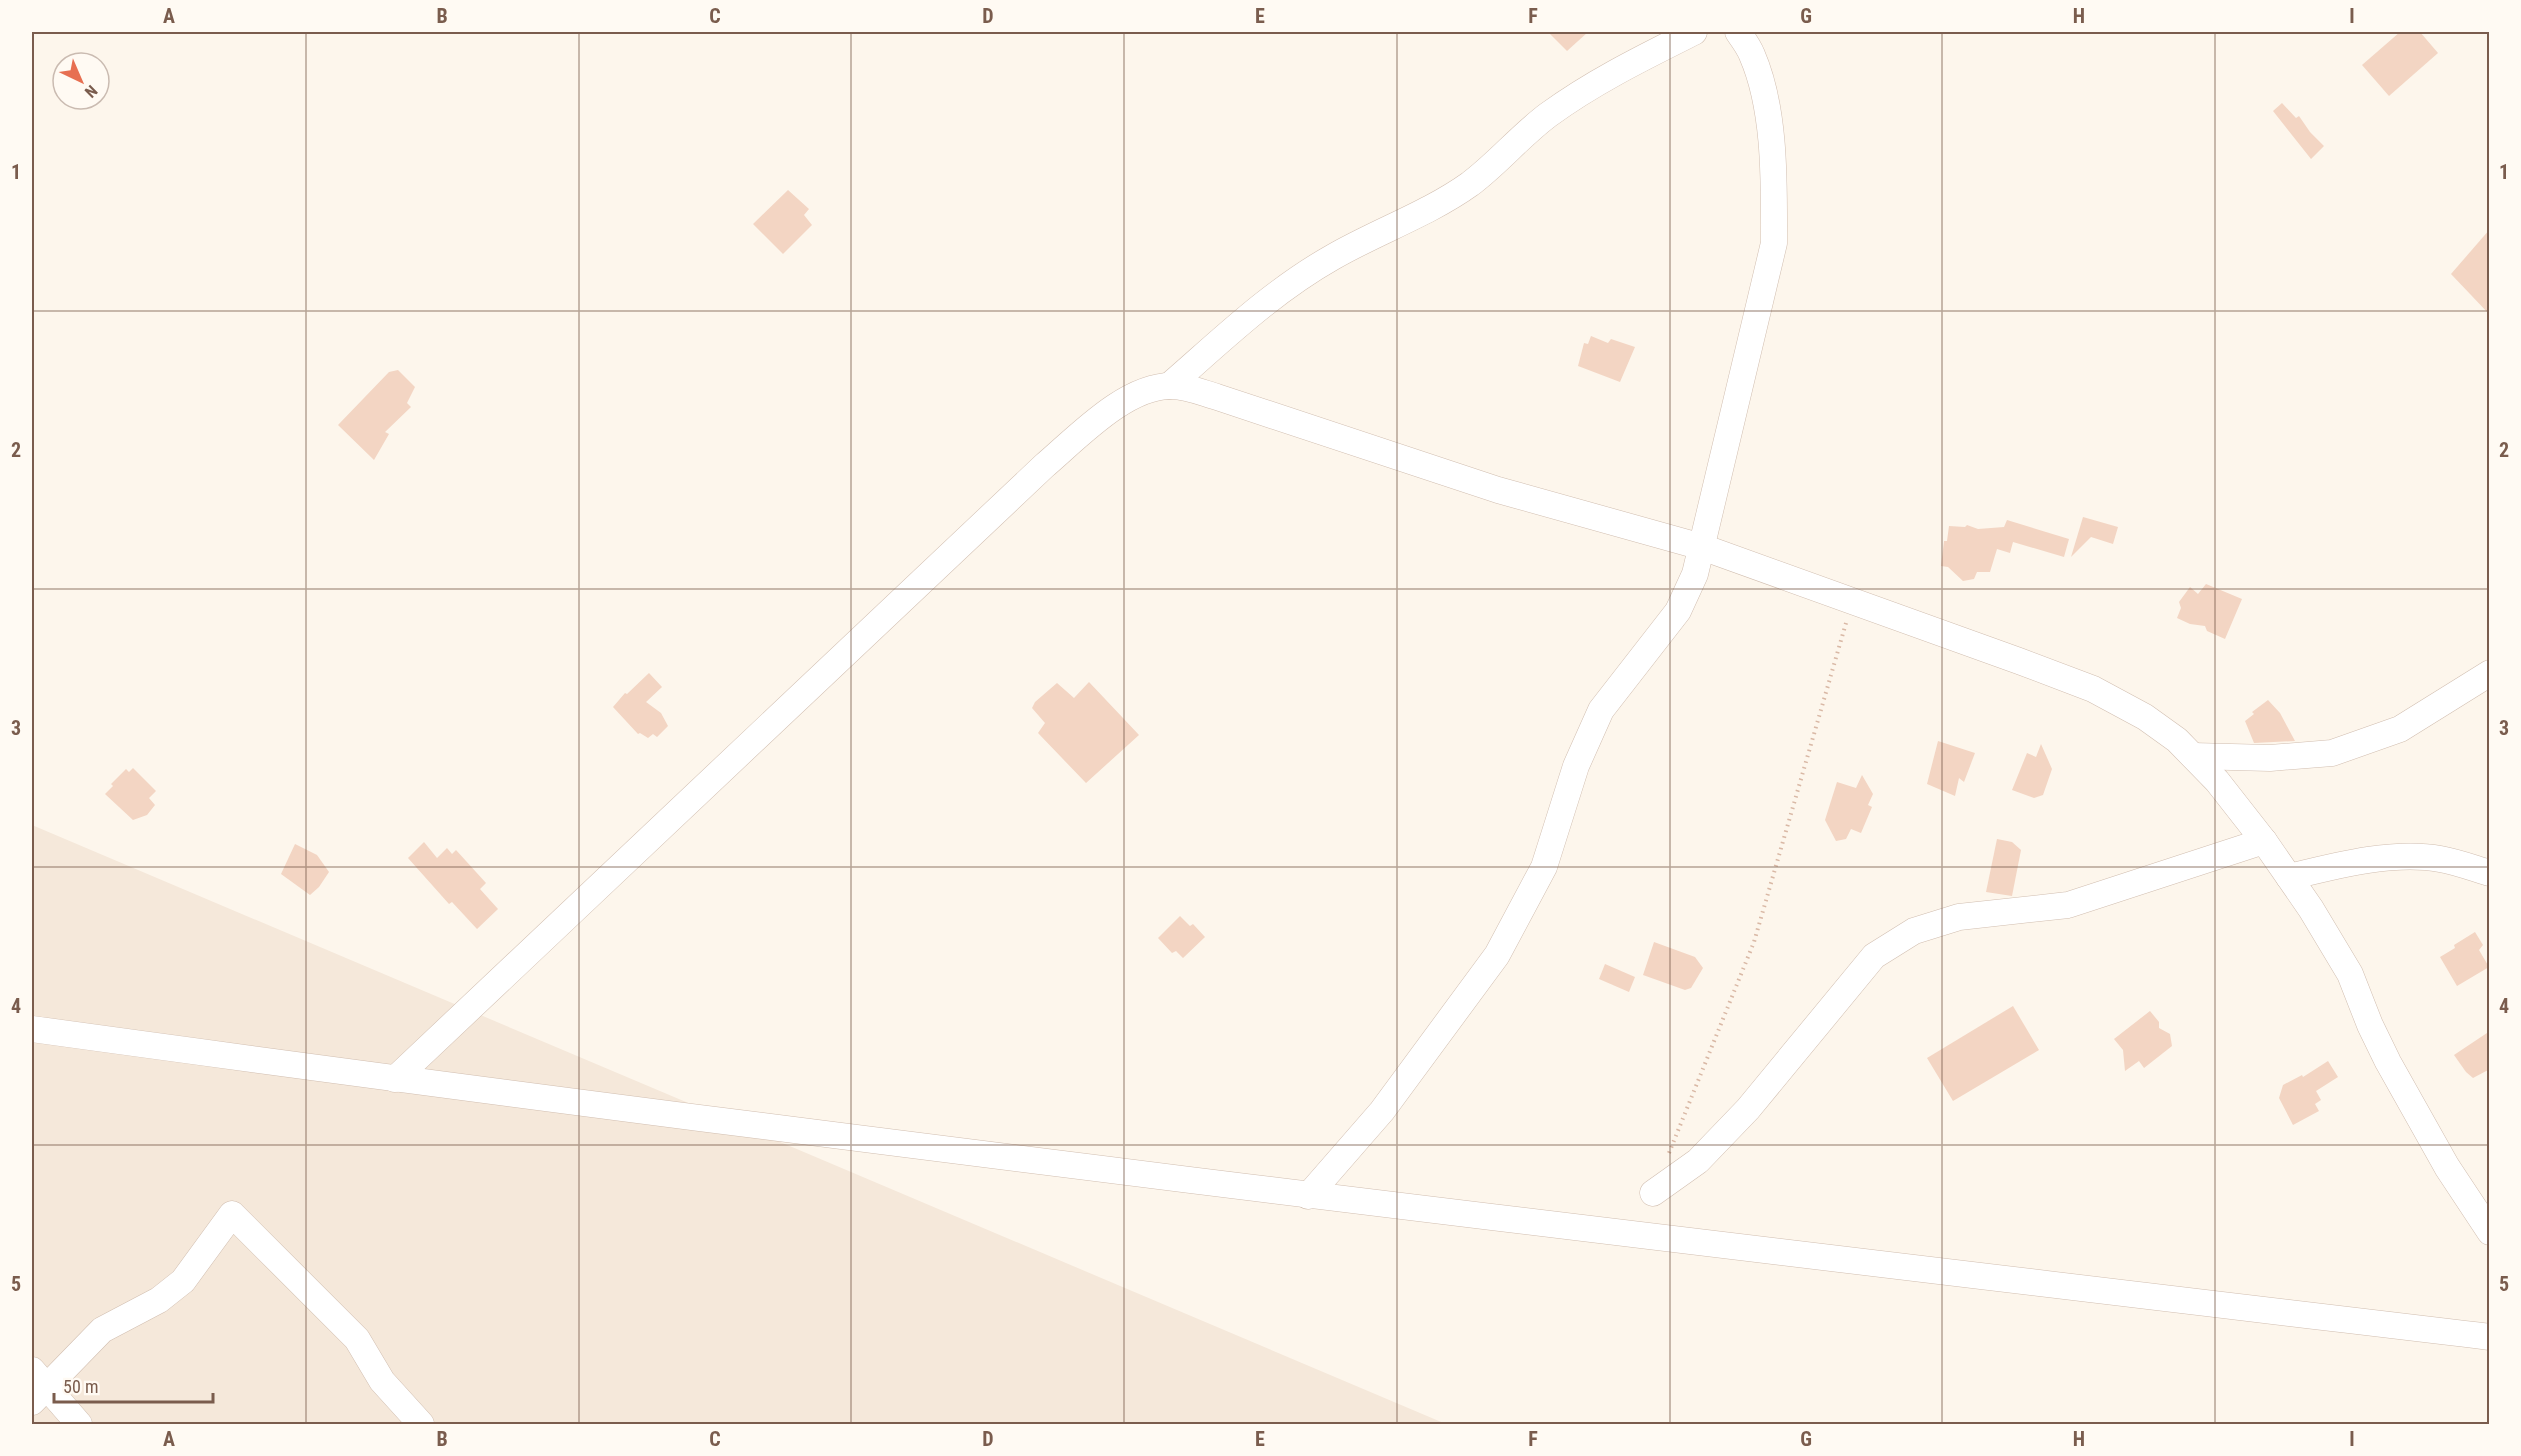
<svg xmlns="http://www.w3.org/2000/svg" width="2521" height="1456" font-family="'Roboto Condensed',sans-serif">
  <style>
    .residential { fill: #f5e8da }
    .building { fill: #f3d5c3 }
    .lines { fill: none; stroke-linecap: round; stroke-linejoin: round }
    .minor-casing { stroke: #d1beb0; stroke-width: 27 }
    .path { stroke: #d9b8a5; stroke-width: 4; stroke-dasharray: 1.5 4.5; stroke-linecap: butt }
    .minor { stroke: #fff; stroke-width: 26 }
    .grid { fill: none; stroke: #7a5c4d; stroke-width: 1.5; stroke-opacity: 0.55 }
    .neatline { fill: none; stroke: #7a5c4d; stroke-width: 2 }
    .grid-label { font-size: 20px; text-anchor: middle; font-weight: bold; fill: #7a5c4d }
  </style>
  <rect width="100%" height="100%" fill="#fdf6ec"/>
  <path class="residential" d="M32 825 1446 1424H32Z"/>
  <g class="building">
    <path d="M1548 32H1588L1567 51Z"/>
    <path d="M2400 32H2420L2438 53 2389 96 2362 65Z"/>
    <path d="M2282 103 2296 118 2299 116 2310 132 2324 146 2311 159 2273 111Z"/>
    <path d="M788 190 809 209 804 215 812 225 783 254 753 224Z"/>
    <path d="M2490 229V315L2451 274Z"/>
    <path d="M1591 336 1608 343 1611 339 1635 347 1620 382 1578 366 1584 343 1588 344Z"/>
    <path d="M398 370 415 387 407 403 411 407 385 432 389 434 374 460 338 425 389 372Z"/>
    <path d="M2083 517 2118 527 2113 544 2091 537 2071 557Z"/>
    <path d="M2007 520 2069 539 2064 557 2013 542 2010 553 1997 549 1990 572H1977L1974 579 1963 581 1948 567 1941 566 1944 541H1947L1949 526 1965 527 1967 525 1978 529 2004 527Z"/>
    <path d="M2206 584 2242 599 2225 639 2207 631 2205 626 2190 624 2177 618 2181 608 2179 602 2190 587 2198 594Z"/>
    <path d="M649 673 662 687 646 702 661 713 668 726 657 737 653 734 648 738 640 733 638 734 613 707 625 693 627 694Z"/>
    <path d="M1089 682 1139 735 1086 783 1038 733 1045 723 1032 708 1035 702 1057 683 1074 698Z"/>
    <path d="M2268 700 2280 713 2295 741 2254 743 2245 721 2254 714 2252 712Z"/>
    <path d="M1938 741 1975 753 1964 782 1959 778 1955 796 1927 784Z"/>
    <path d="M2041 744 2052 769 2043 795 2034 798 2012 790 2027 753 2036 757Z"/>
    <path d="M133 768 156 791 149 798 155 805 147 815 133 820 105 794 113 786 111 784 126 769 129 772Z"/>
    <path d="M1862 775 1873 794 1868 805 1872 807 1861 833 1851 829 1846 839 1836 841 1825 820 1837 782 1856 788Z"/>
    <path d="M1997 839 2012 842 2021 850 2012 896 1986 892Z"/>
    <path d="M424 842 437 858 447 848 452 854 456 850 486 883 480 889 498 909 477 929 452 902 449 904 408 858Z"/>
    <path d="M295 844 317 855 329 872 319 887 310 895 281 874Z"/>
    <path d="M1180 916 1190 926 1193 924 1205 937 1183 958 1176 951 1172 953 1158 938Z"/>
    <path d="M2475 932 2483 945 2479 950 2489 967 2457 986 2440 957 2455 948 2454 945Z"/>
    <path d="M1654 942 1695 957 1703 968 1691 988 1685 990 1643 975Z"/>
    <path d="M1605 964 1635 977 1629 992 1599 979Z"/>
    <path d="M2013 1006 2039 1050 1953 1101 1927 1058Z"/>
    <path d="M2150 1011 2159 1022V1028L2170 1034 2172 1046 2144 1068 2139 1061 2125 1071 2123 1050 2114 1039Z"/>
    <path d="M2490 1031V1069L2473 1078 2466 1072 2454 1055Z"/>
    <path d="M2328 1061 2338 1077 2316 1091 2321 1100 2315 1104 2319 1111 2293 1125 2279 1098 2283 1085 2302 1075 2303 1077Z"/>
  </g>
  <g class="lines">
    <g class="minor-casing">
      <g id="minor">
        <path d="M1169 386C1222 340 1271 292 1333 257 1378 231 1428 214 1470 184 1498 163 1520 136 1548 115 1593 82 1644 57 1694 32"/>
        <path d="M2193 756 2270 758 2332 753 2400 729 2490 673"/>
        <path d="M2289 877C2334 866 2394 850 2440 859 2457 862 2473 868 2490 873"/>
        <path d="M32 1029C850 1142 1670 1239 2490 1337"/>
        <path d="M395 1079 1044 466C1077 438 1126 385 1172 386 1187 386 1203 393 1217 397L1498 490 1702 547 2019 661 2093 689 2145 717 2177 740 2217 781 2264 841 2311 909 2350 974 2370 1025 2388 1062 2447 1167 2490 1232"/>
        <path d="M1653 1193 1698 1161 1748 1109 1874 956 1914 931 1959 917 2068 905 2264 841"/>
        <path d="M1308 1196 1382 1111 1497 955 1544 867 1576 766 1601 710 1678 611 1695 574 1774 243C1774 184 1776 110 1752 55 1749 47 1743 39 1738 32"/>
        <path d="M32 1370 79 1424"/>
        <path d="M32 1402 102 1330 159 1300 183 1281 232 1214 357 1339 382 1381 421 1424"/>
      </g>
    </g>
    <path class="path" d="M1669 1153 1754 942 1846 623"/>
    <use href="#minor" class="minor"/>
  </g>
  <path class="grid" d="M306 32V1424M579 32V1424M851 32V1424M1124 32V1424M1397 32V1424M1670 32V1424M1942 32V1424M2215 32V1424M32 311H2490M32 589H2490M32 867H2490M32 1145H2490"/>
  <rect width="2521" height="1456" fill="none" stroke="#fffaf3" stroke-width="66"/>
  <g transform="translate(81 81) rotate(136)"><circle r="28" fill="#fffaf3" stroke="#cabbb1" stroke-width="1.5"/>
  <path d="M0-4.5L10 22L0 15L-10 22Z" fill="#e76f51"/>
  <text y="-9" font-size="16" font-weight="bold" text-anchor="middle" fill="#7a5c4d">N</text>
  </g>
  <path d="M54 1393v9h159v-9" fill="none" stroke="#7a5c4d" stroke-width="3"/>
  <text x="63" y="1393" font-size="18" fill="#7a5c4d" stroke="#fffaf3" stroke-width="4.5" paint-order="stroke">50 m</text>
  <rect x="33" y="33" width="2455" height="1390" class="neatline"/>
  <g class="grid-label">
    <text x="169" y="23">A</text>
    <text x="442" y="23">B</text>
    <text x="715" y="23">C</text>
    <text x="988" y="23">D</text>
    <text x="1260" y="23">E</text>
    <text x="1533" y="23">F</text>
    <text x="1806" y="23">G</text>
    <text x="2079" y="23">H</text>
    <text x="2352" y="23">I</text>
    <text x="16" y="179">1</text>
    <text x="2504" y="179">1</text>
    <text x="16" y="457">2</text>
    <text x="2504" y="457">2</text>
    <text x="16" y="735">3</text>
    <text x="2504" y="735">3</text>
    <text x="16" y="1013">4</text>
    <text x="2504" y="1013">4</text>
    <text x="16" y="1291">5</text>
    <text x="2504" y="1291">5</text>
    <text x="169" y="1446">A</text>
    <text x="442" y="1446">B</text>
    <text x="715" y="1446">C</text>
    <text x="988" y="1446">D</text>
    <text x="1260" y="1446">E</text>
    <text x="1533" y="1446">F</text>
    <text x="1806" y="1446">G</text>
    <text x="2079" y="1446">H</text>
    <text x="2352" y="1446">I</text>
  </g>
</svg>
